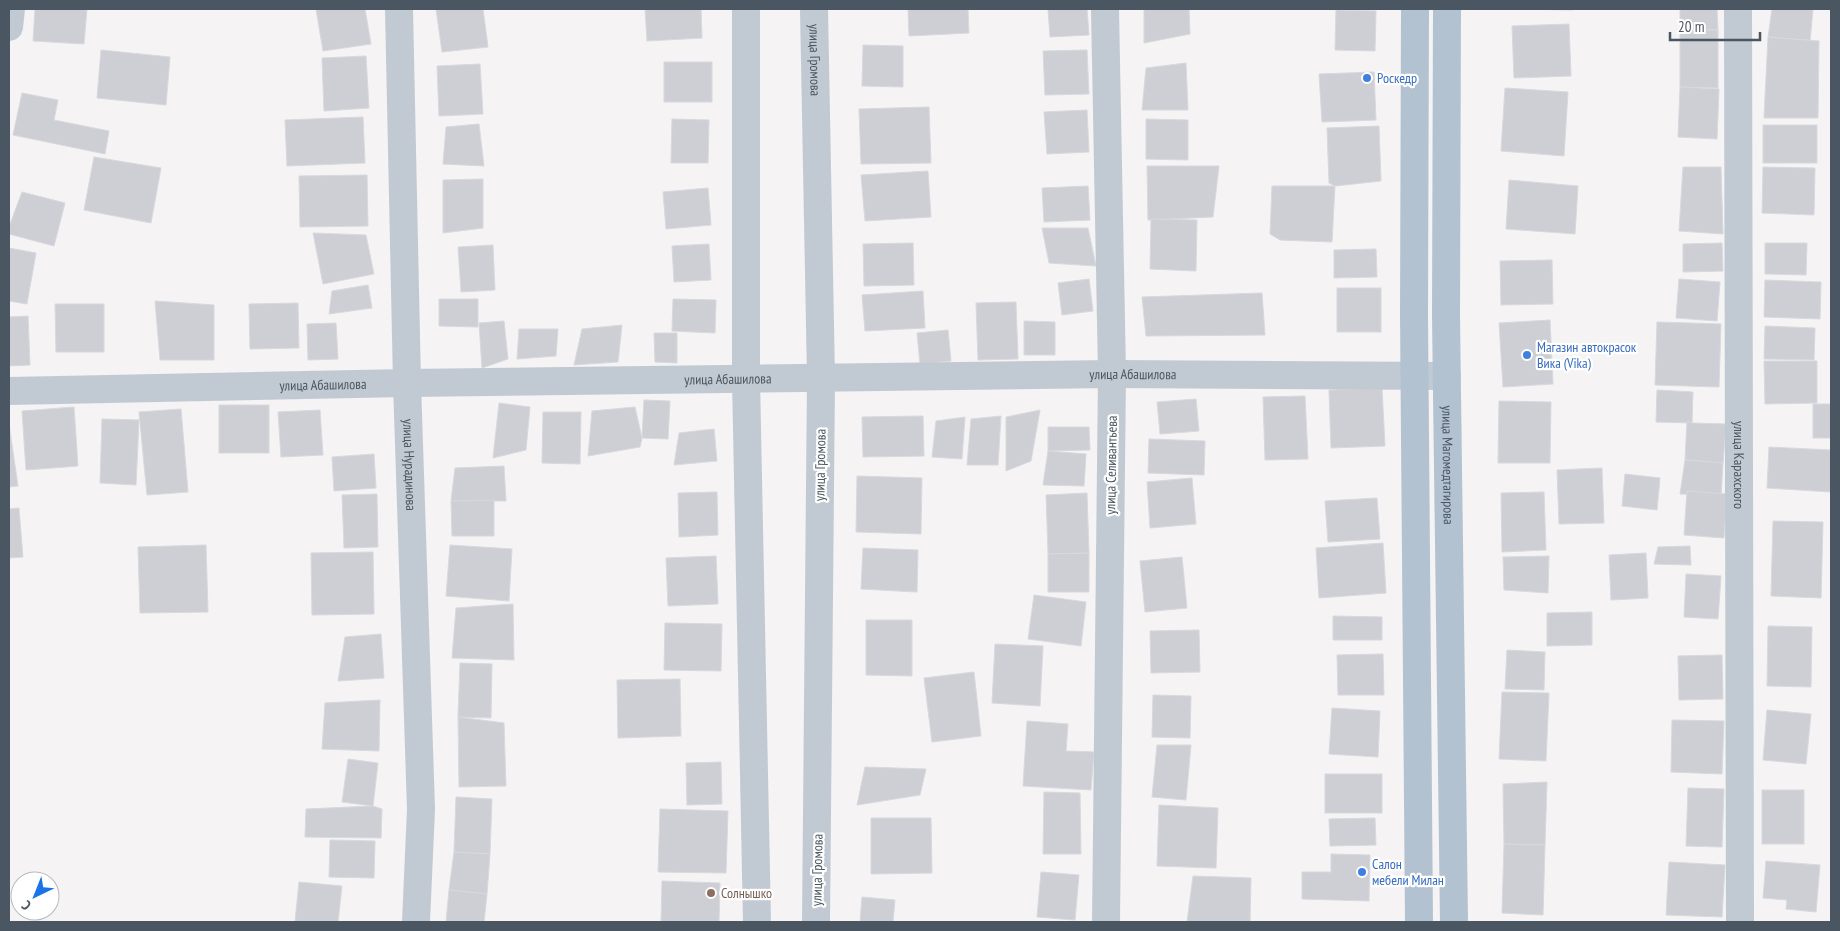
<svg xmlns="http://www.w3.org/2000/svg" width="1840" height="931" font-family="'PT Sans Narrow',sans-serif">
  <style>
    .building { fill: #cdcfd5; stroke: #d7d9de }
    .lines { fill: none; stroke-linecap: round; stroke-linejoin: round }
    .minor { stroke: #c1cad2; stroke-width: 28 }
    .major { stroke: #b3c2d1; stroke-width: 28 }
    .shop-dot { fill: #3f7fe0; stroke: #fff; stroke-width: 2 }
    .education-dot { fill: #8d6e63; stroke: #fff; stroke-width: 2 }
    .labels { text-anchor: middle; stroke-width: 4.5; stroke-linejoin: round; paint-order: stroke }
    .street-label { font-size: 14px; fill: #4a5661; stroke: #fff }
    .shop-label { font-size: 14px; fill: #366cbe; stroke: #fff; text-anchor: start }
    .education-label { font-size: 14px; fill: #785e54; stroke: #fff; text-anchor: start }
  </style>
  <rect width="100%" height="100%" fill="#f5f3f3"/>
  <g class="building">
    <path d="M35 9H87L84 44 33 41Z"/>
    <path d="M316 9H365L371 44 323 51Z"/>
    <path d="M436 9H483L488 47 442 52Z"/>
    <path d="M645 9H701L702 38 647 41Z"/>
    <path d="M908 9H968L969 33 909 36Z"/>
    <path d="M1048 9H1087L1089 35 1050 37Z"/>
    <path d="M1144 9H1189L1190 34 1144 43Z"/>
    <path d="M1513 9H1573V10Z"/>
    <path d="M1680 9H1717L1718 30H1680Z"/>
    <path d="M1772 9H1813L1810 41 1768 37Z"/>
    <path d="M1336 10 1376 11 1375 51 1335 50Z"/>
    <path d="M1569 24 1571 76 1514 78 1512 26Z"/>
    <path d="M1680 30H1718V88L1680 87Z"/>
    <path d="M1768 37 1819 41 1818 118H1764Z"/>
    <path d="M863 45 903 46V87L862 86Z"/>
    <path d="M101 50 170 57 166 105 97 98Z"/>
    <path d="M1087 50 1089 94 1045 95 1043 51Z"/>
    <path d="M366 56 369 108 324 111 322 58Z"/>
    <rect x="664" y="62" width="48" height="40"/>
    <path d="M1186 63 1188 110H1142L1146 68Z"/>
    <path d="M480 64 483 114 439 116 437 66Z"/>
    <path d="M1374 72 1376 120 1322 122 1319 74Z"/>
    <path d="M1680 87 1719 89 1717 139 1678 137Z"/>
    <path d="M1505 88 1568 92 1564 156 1501 151Z"/>
    <path d="M22 93 58 100 54 120 109 131 105 154 13 135Z"/>
    <path d="M929 107 931 163 861 164 859 109Z"/>
    <path d="M1087 110 1089 152 1047 154 1044 112Z"/>
    <path d="M363 117 365 163 287 166 285 120Z"/>
    <path d="M672 119 709 120 708 163H671Z"/>
    <path d="M1146 119 1188 120V160L1146 159Z"/>
    <path d="M479 124 484 166 443 164 446 127Z"/>
    <rect x="1763" y="125" width="54" height="38"/>
    <path d="M1379 126 1381 181 1335 186 1329 183 1327 128Z"/>
    <path d="M94 157 161 168 151 223 84 210Z"/>
    <path d="M1147 166H1219L1213 217 1148 220Z"/>
    <path d="M1683 167H1721L1723 234 1679 231Z"/>
    <path d="M1763 167 1815 168 1814 215 1762 213Z"/>
    <path d="M928 171 931 217 865 221 861 175Z"/>
    <path d="M367 175 368 226 300 227 299 176Z"/>
    <path d="M483 179V228L443 233V180Z"/>
    <path d="M1509 180 1578 186 1575 234 1506 229Z"/>
    <path d="M1088 186 1090 220 1044 222 1042 188Z"/>
    <path d="M1272 186H1335L1332 242 1280 240 1270 234Z"/>
    <path d="M708 188 711 225 666 229 663 192Z"/>
    <path d="M22 192 65 203 54 246 9 234V227Z"/>
    <path d="M1151 219 1197 220 1196 271 1150 269Z"/>
    <path d="M1042 228H1088L1096 266 1049 263Z"/>
    <path d="M313 233 366 235 374 274 323 284Z"/>
    <path d="M913 243 914 285 864 286 863 244Z"/>
    <path d="M1722 243 1723 271 1683 272V244Z"/>
    <path d="M1765 243H1807L1806 275 1765 274Z"/>
    <path d="M709 244 711 280 674 282 672 246Z"/>
    <path d="M493 245 495 290 461 292 458 247Z"/>
    <path d="M9 248 36 253 27 304 9 301Z"/>
    <path d="M1376 249 1377 277 1334 278V250Z"/>
    <path d="M1552 260 1553 304 1501 305 1500 261Z"/>
    <path d="M1089 279 1093 311 1062 315 1058 283Z"/>
    <path d="M1679 279 1720 282 1717 321 1676 318Z"/>
    <path d="M1765 280 1821 282 1820 319 1764 317Z"/>
    <path d="M368 285 372 308 329 314 332 291Z"/>
    <rect x="1337" y="288" width="44" height="44"/>
    <path d="M923 291 925 328 865 331 862 295Z"/>
    <path d="M1262 293 1265 335 1146 336 1142 297Z"/>
    <path d="M439 299H478V327L439 326Z"/>
    <path d="M673 299 716 300 715 333 672 331Z"/>
    <path d="M155 301 214 305V360H160Z"/>
    <path d="M1016 302 1018 359 978 360 976 303Z"/>
    <path d="M298 303 299 348 250 349 249 304Z"/>
    <path d="M55 304H104V352H56Z"/>
    <path d="M28 316 30 365 9 366V317Z"/>
    <path d="M1550 320 1553 384 1503 387 1499 323Z"/>
    <path d="M504 321 508 359 482 368 479 323Z"/>
    <path d="M1024 321 1055 322V355H1024Z"/>
    <path d="M1657 322 1721 324 1719 387 1655 385Z"/>
    <path d="M336 323 338 359 308 360 307 324Z"/>
    <path d="M622 325 618 362 574 365 582 329Z"/>
    <path d="M1765 326 1815 328 1814 360 1764 359Z"/>
    <path d="M519 329H558L556 356 517 359Z"/>
    <path d="M948 330 951 361 920 364 917 333Z"/>
    <path d="M654 333H677V363L655 362Z"/>
    <path d="M1764 361H1817V403L1765 404Z"/>
    <path d="M1382 388 1385 446 1331 448 1329 390Z"/>
    <path d="M1657 390 1693 392 1692 423 1656 422Z"/>
    <path d="M1305 396 1308 459 1265 460 1263 397Z"/>
    <path d="M1196 399 1199 431 1160 434 1157 402Z"/>
    <path d="M644 400 670 401 668 439 642 438Z"/>
    <path d="M1499 401 1551 402 1550 463H1498Z"/>
    <path d="M499 403 530 407 526 450 493 458Z"/>
    <rect x="1813" y="404" width="18" height="34"/>
    <rect x="219" y="405" width="50" height="48"/>
    <path d="M74 407 78 466 26 470 22 411Z"/>
    <path d="M635 407 642 438 640 447 588 456 592 411Z"/>
    <path d="M181 409 188 492 147 495 139 412Z"/>
    <path d="M320 410 323 455 281 457 278 412Z"/>
    <path d="M1040 410 1031 461 1006 471V417Z"/>
    <path d="M543 412H581L580 464 542 463Z"/>
    <path d="M923 416 924 456 863 457 862 417Z"/>
    <path d="M1001 416 998 465H967L971 419Z"/>
    <path d="M965 417 962 459 932 457 936 421Z"/>
    <path d="M102 419 139 420 136 485 100 483Z"/>
    <path d="M1687 421 1692 423 1726 424 1723 463 1685 460Z"/>
    <path d="M9 424 18 486 9 487Z"/>
    <path d="M1048 427H1089L1090 450 1048 451Z"/>
    <path d="M714 429 717 461 674 465 679 433Z"/>
    <path d="M1149 439 1205 441 1204 475 1148 473Z"/>
    <path d="M1769 447 1831 450V492L1767 488Z"/>
    <path d="M1048 451 1086 454 1084 486 1043 485Z"/>
    <path d="M374 454 376 488 334 491 332 457Z"/>
    <path d="M1685 460 1723 463 1721 496 1680 494Z"/>
    <path d="M504 466 506 501H451L455 468Z"/>
    <path d="M1602 468 1604 523 1559 524 1557 470Z"/>
    <path d="M1625 474 1660 478 1657 510 1622 506Z"/>
    <path d="M857 476 922 478 921 534 856 532Z"/>
    <path d="M1192 478 1196 524 1150 528 1147 482Z"/>
    <path d="M1687 491 1727 494 1724 538 1684 535Z"/>
    <path d="M717 492 718 535 679 537 678 493Z"/>
    <path d="M1544 492 1546 550 1502 552 1501 493Z"/>
    <path d="M1087 493 1089 553 1048 554 1046 495Z"/>
    <path d="M377 494 378 547 344 548 342 495Z"/>
    <path d="M1377 498 1380 539 1328 542 1325 501Z"/>
    <path d="M494 500V536H452L451 501Z"/>
    <path d="M19 508 23 557 9 558V509Z"/>
    <path d="M1773 521 1823 522 1821 598 1771 596Z"/>
    <path d="M1383 543 1386 593 1319 598 1316 548Z"/>
    <path d="M206 545 208 612 140 613 138 547Z"/>
    <path d="M450 545 512 549 509 601 446 596Z"/>
    <path d="M1690 546 1691 565 1654 564 1658 547Z"/>
    <path d="M863 548 918 550 917 592 861 589Z"/>
    <path d="M373 552 374 614 312 615 311 553Z"/>
    <path d="M1089 553V592H1048V554Z"/>
    <path d="M1646 553 1648 598 1611 600 1609 555Z"/>
    <path d="M716 556 718 604 668 606 666 558Z"/>
    <path d="M1549 556 1548 593 1504 590 1503 557Z"/>
    <path d="M1182 557 1187 608 1145 612 1140 561Z"/>
    <path d="M1686 574 1721 576 1718 619 1684 617Z"/>
    <path d="M1034 595 1086 602 1081 646 1028 639Z"/>
    <path d="M513 604 514 660 452 658 456 608Z"/>
    <path d="M1592 612V645L1547 646V613Z"/>
    <path d="M1333 616 1382 617V640H1333Z"/>
    <path d="M866 620H912V676L866 675Z"/>
    <path d="M665 623 722 624 721 671 664 670Z"/>
    <path d="M1768 626 1812 627 1811 687 1767 686Z"/>
    <path d="M1199 630 1200 672 1151 673 1150 631Z"/>
    <path d="M381 634 384 678 338 681 345 637Z"/>
    <path d="M995 644 1043 646 1040 706 992 703Z"/>
    <path d="M1507 650 1545 652 1544 690 1505 689Z"/>
    <path d="M1383 654 1384 695H1338L1337 655Z"/>
    <path d="M1722 655 1723 699 1679 700 1678 656Z"/>
    <path d="M460 663 492 664 491 718 458 717Z"/>
    <path d="M974 672 981 736 932 742 924 678Z"/>
    <path d="M680 679 681 736 618 738 617 680Z"/>
    <path d="M1502 692 1549 693 1546 761 1499 759Z"/>
    <path d="M1153 695 1191 696 1190 738 1152 737Z"/>
    <path d="M380 700 379 751 322 749 325 703Z"/>
    <path d="M1332 708 1380 711 1378 757 1329 754Z"/>
    <path d="M1767 710 1811 714 1806 764 1763 760Z"/>
    <path d="M458 717 504 723 506 786 459 787Z"/>
    <path d="M1672 720 1724 721 1722 774 1671 772Z"/>
    <path d="M1027 721 1068 724 1066 751 1094 752 1091 790 1023 786Z"/>
    <path d="M1157 745H1191L1186 800 1152 797Z"/>
    <path d="M348 759 378 763 373 806 342 802Z"/>
    <path d="M721 762 722 804 687 805 686 763Z"/>
    <path d="M865 767 926 769 920 795 857 805Z"/>
    <rect x="1325" y="774" width="57" height="39"/>
    <path d="M1547 782 1545 845 1504 844 1503 784Z"/>
    <path d="M1688 788 1724 789 1722 847 1686 846Z"/>
    <rect x="1762" y="790" width="42" height="54"/>
    <path d="M1044 792 1080 793 1081 854H1043Z"/>
    <path d="M456 797 492 799 490 854 454 852Z"/>
    <path d="M1159 805 1218 808 1216 868 1157 866Z"/>
    <path d="M373 806 382 809 381 838 305 837 306 809Z"/>
    <path d="M660 809 728 811 726 873 658 872Z"/>
    <path d="M871 818H931L932 873 871 874Z"/>
    <path d="M1375 818 1376 845 1330 846 1329 819Z"/>
    <path d="M330 840 375 841 374 878 329 877Z"/>
    <path d="M1504 844 1545 845 1543 915 1502 913Z"/>
    <path d="M454 852 490 854 487 894 449 890Z"/>
    <path d="M1331 854 1370 855 1369 901 1302 899V872H1331Z"/>
    <path d="M1766 861 1820 865 1816 912 1786 909 1787 900 1763 898Z"/>
    <path d="M1669 862 1725 865 1722 917 1666 915Z"/>
    <path d="M1041 872 1079 875 1075 920 1037 917Z"/>
    <path d="M1193 876 1251 878 1250 922H1187Z"/>
    <path d="M662 881 720 883 719 922H661Z"/>
    <path d="M299 882 342 886 338 922H295Z"/>
    <path d="M449 890 487 894 484 922H446Z"/>
    <path d="M862 897 895 900 893 922H860Z"/>
  </g>
  <g class="lines">
    <g class="minor">
      <path id="s1" d="M399 9 407 383 421 809 416 922"/>
      <path d="M746 9V379L757 922"/>
      <path id="s2" d="M814 9 821 378 816 922"/>
      <path d="M1105 9 1112 374 1106 922"/>
      <path id="s3" d="M1738 9 1740 922"/>
      <path d="M9 27 11 9"/>
      <path id="s4" d="M9 391 407 383 1112 374 1447 376"/>
    </g>
    <g class="major">
      <path d="M1415 9 1414 315 1419 922"/>
      <path id="s5" d="M1447 9 1446 316 1454 922"/>
    </g>
  </g>
  <g class="shop-dot">
    <circle cx="1367" cy="78" r="5"/>
    <circle cx="1527" cy="355" r="5"/>
    <circle cx="1362" cy="872" r="5"/>
  </g>
  <circle class="education-dot" cx="711" cy="893" r="5"/>
  <g class="labels">
    <g class="street-label">
      <text dy="5" stroke="none"><textPath href="#s2" startOffset="51">улица Громова</textPath></text>
      <text dy="5" stroke="none"><textPath href="#s4" startOffset="1124">улица Абашилова</textPath></text>
      <text dy="5" stroke="none"><textPath href="#s4" startOffset="719">улица Абашилова</textPath></text>
      <text dy="5" stroke="none"><textPath href="#s4" startOffset="314">улица Абашилова</textPath></text>
      <text transform="translate(820 465) rotate(-89)" y="5">улица Громова</text>
      <text transform="translate(1111 465) rotate(-89)" y="5">улица Селивантьева</text>
      <text dy="5" stroke="none"><textPath href="#s1" startOffset="456">улица Нурадинова</textPath></text>
      <text dy="5" stroke="none"><textPath href="#s5" startOffset="456">улица Магомедтагирова</textPath></text>
      <text dy="5" stroke="none"><textPath href="#s3" startOffset="456">улица Карахского</textPath></text>
      <text transform="translate(817 870) rotate(-89)" y="5">улица Громова</text>
    </g>
    <g class="shop-label">
      <text x="1377" y="83">Роскедр</text>
      <text x="1537" y="352">Магазин автокрасок<tspan x="1537" dy="16">Вика (Vika)</tspan></text>
      <text x="1372" y="869">Салон<tspan x="1372" dy="16">мебели Милан</tspan></text>
    </g>
    <g class="education-label">
      <text x="721" y="898">Солнышко</text>
    </g>
  </g>
  <rect width="1840" height="931" fill="none" stroke="#4a5661" stroke-width="20"/>
  <g transform="translate(35 896) rotate(223)"><circle r="24" fill="#ffffff" stroke="#b7bbc0"/>
  <path d="M0-4L9 19L0 12L-9 19Z" fill="#1a73e8"/>
  <text y="-8" font-size="14" font-weight="bold" text-anchor="middle" fill="#4a5661">С</text>
  </g>
  <path d="M1670 32v8h90v-8" fill="none" stroke="#4a5661" stroke-width="2.5"/>
  <text x="1678" y="32" font-size="15" fill="#4a5661" stroke="#ffffff" stroke-width="4" paint-order="stroke">20 m</text>
</svg>
